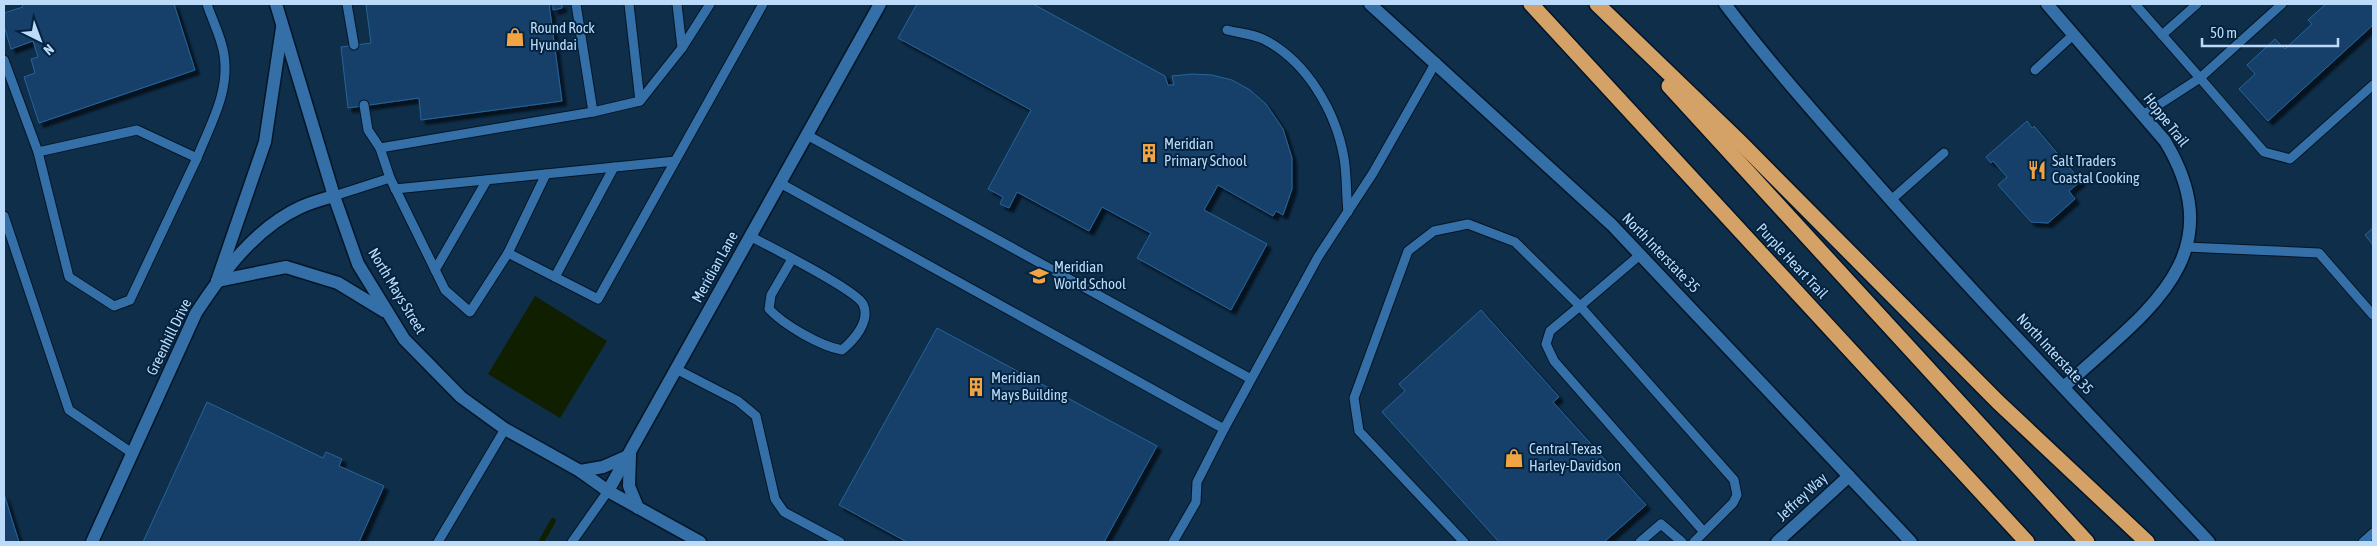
<svg xmlns="http://www.w3.org/2000/svg" width="2377" height="546" font-family="'Asap Condensed',sans-serif">
  <style>
    .water { fill: #101f00 }
    .lines { fill: none; stroke-linecap: round; stroke-linejoin: round }
    .stream { stroke: #101f00; stroke-width: 5.5 }
    .building { fill: #124169; stroke: #276499; filter: url(#shadow) }
    .service-casing { stroke: #041526; stroke-width: 11 }
    .minor-casing { stroke: #041526; stroke-width: 15 }
    .tertiary-casing { stroke: #041526; stroke-width: 15 }
    .secondary-casing { stroke: #041526; stroke-width: 15 }
    .motorway-casing { stroke: #041526; stroke-width: 18 }
    .service { stroke: #3470a7; stroke-width: 9 }
    .minor { stroke: #3470a7; stroke-width: 12 }
    .tertiary { stroke: #3470a7; stroke-width: 12 }
    .secondary { stroke: #3470a7; stroke-width: 12 }
    .motorway { stroke: #d4a167; stroke-width: 15 }
    .labels { text-anchor: middle; stroke-width: 4; stroke-linejoin: round; paint-order: stroke }
    .poi-label { font-size: 15px; fill: #bcdaf9; stroke: #03233f; text-anchor: start }
    .street-label { font-size: 15px; fill: #bcdaf9; stroke: #03233f }
  </style>
  <defs>
    <filter id="shadow"><feDropShadow dx="4.5" dy="4.5" stdDeviation="1" flood-color="#0009"/></filter>
  </defs>
  <rect width="100%" height="100%" fill="#0e2e4a"/>
  <path class="water" d="M535 296 607 341 560 418 488 374Z"/>
  <g class="lines">
    <path class="stream" d="M541 542 553 521"/>
  </g>
  <g class="building">
    <path d="M22 4H174L195 70 39 123 24 77 35 73 31 59 38 57 33 41 11 49 4 26V13L23 7Z"/>
    <path d="M372 4H549L562 101 421 120 419 98 348 108 341 47 371 43 366 5Z"/>
    <path d="M553 4H562V8L553 10Z"/>
    <path d="M917 4H1033L1165 76 1168 85H1174L1172 76 1192 74 1212 75 1232 80 1250 90 1266 104 1283 129 1292 158V189L1283 215 1276 211 1273 216 1218 185 1204 210 1267 244 1231 310 1137 258 1151 233 1102 207 1089 231 1017 192 1009 208 1000 204 1003 197 988 189 1031 110 898 38Z"/>
    <path d="M2326 4H2373V25L2268 121 2239 89 2255 74 2247 65 2275 39 2285 49 2312 24 2308 20Z"/>
    <path d="M2027 121 2032 128 2034 126 2081 181 2069 191 2075 199 2048 223 2031 222 1998 185 2007 177 1993 161 1991 163 1986 157Z"/>
    <path d="M2373 228V245L2365 235Z"/>
    <path d="M1481 310 1559 397 1553 402 1646 505 1604 542H1499L1382 412 1405 391 1399 384Z"/>
    <path d="M937 328 1157 446 1104 542H907L839 505Z"/>
    <path d="M207 402 323 458 326 452 342 459 339 466 384 486 359 542H143Z"/>
    <path d="M4 494 19 542H4Z"/>
  </g>
  <g class="lines">
    <g class="service-casing">
      <g id="service">
        <path d="M347 4 354 45"/>
        <path d="M629 4 640 101 682 48 677 4"/>
        <path d="M2135 4 2200 78 2282 4"/>
        <path d="M1227 30C1238 33 1253 34 1263 39 1307 61 1336 112 1344 158 1347 176 1346 194 1348 212"/>
        <path d="M2162 35 2197 4"/>
        <path d="M682 48 710 4"/>
        <path d="M4 60 38 152 137 130 197 158C210 125 230 92 224 55 222 38 212 20 207 4"/>
        <path d="M2035 70 2073 35"/>
        <path d="M364 105 368 130 380 148 390 178 445 290 470 312 508 253 598 299 763 4"/>
        <path d="M593 112 640 101"/>
        <path d="M2143 115 2200 78 2264 152 2290 159 2373 85"/>
        <path d="M807 135 1251 379"/>
        <path d="M380 148 593 112 576 4"/>
        <path d="M38 152 69 277 114 306 130 300 197 158"/>
        <path d="M780 183 1224 429 1318 257 1373 173 1436 62"/>
        <path d="M395 189 675 161"/>
        <path d="M334 196 390 178"/>
        <path d="M1891 200 1944 153"/>
        <path d="M4 216 69 410 132 453"/>
        <path d="M750 236C770 247 855 289 863 304 871 321 854 340 842 350 820 346 784 325 769 309L771 295 792 259"/>
        <path d="M2186 247 2319 253 2373 315"/>
        <path d="M508 253 546 174"/>
        <path d="M435 270 487 180"/>
        <path d="M555 277 614 167"/>
        <path d="M676 369 738 401 756 416 775 499 784 512 840 542"/>
        <path d="M438 542 505 429"/>
        <path d="M572 542 608 491"/>
        <path d="M1173 542 1196 502 1197 482 1224 429"/>
        <path d="M1464 542 1359 431 1354 398 1408 251 1434 231 1468 224 1515 242 1580 306 1641 254"/>
        <path d="M1640 542 1661 524 1682 542"/>
        <path d="M1694 542 1733 503 1737 495 1734 480 1580 306 1550 331 1546 344 1554 361 1704 532"/>
        <path d="M2363 542 2373 533"/>
      </g>
    </g>
    <g class="minor-casing">
      <g id="minor">
        <path d="M2047 4 2165 141C2236 259 2142 314 2064 387"/>
        <path d="M1777 542 1849 476"/>
      </g>
    </g>
    <g class="tertiary-casing">
      <g id="tertiary">
        <path d="M580 471 603 467 630 455 629 486 638 508"/>
        <path d="M608 491 880 4"/>
        <path d="M92 542 196 313C223 272 255 228 301 207 312 202 323 199 334 196"/>
      </g>
    </g>
    <g class="secondary-casing">
      <g id="secondary">
        <path d="M276 4 334 196 358 264 404 339 461 397 505 429 580 471 608 491 700 542"/>
        <path d="M1370 4 1612 225 1911 542"/>
        <path d="M1725 4C1765 57 1809 107 1853 157 1968 289 2090 415 2209 542"/>
        <path d="M217 281 265 142 282 28"/>
        <path d="M217 281 286 267 338 283 384 311"/>
      </g>
    </g>
    <g class="motorway-casing">
      <g id="motorway">
        <path d="M1531 4 2027 542"/>
        <path d="M1597 4 1741 143 1998 402 2147 542"/>
        <path d="M1669 86 2087 542"/>
      </g>
    </g>
    <use href="#service" class="service"/>
    <use href="#minor" class="minor"/>
    <use href="#tertiary" class="tertiary"/>
    <use href="#secondary" class="secondary"/>
    <use href="#motorway" class="motorway"/>
  </g>
  <defs>
    <g id="shop-bare" transform="scale(1.5)"><path d="M-5-2.5h2.3a2.7 3.5 0 0 1 5.4 0H5L5.5 6h-11ZM-1.5-2.5h3a1.5 2.3 0 0 0-3 0Z" fill="#f3a442" stroke="#03233f" stroke-width="2.5" paint-order="stroke"/></g>
    <g id="building-bare" transform="scale(1.5)"><path d="M-4-6H4V6H1V3H-1V6H-4ZM-2.5-4.3h1.7v1.8h-1.7ZM.8-4.3h1.7v1.8H.8ZM-2.5-1h1.7V.8h-1.7ZM.8-1h1.7V.8H.8Z" fill="#f3a442" stroke="#03233f" stroke-width="2.5" paint-order="stroke"/></g>
    <g id="restaurant-bare" transform="scale(1.5)"><path d="M-5-6h1v4h1v-4h1v4h1v-4h1v5L-1.5 .5V6h-2V.5L-5-1ZM5-6V6H3V1.5H1.5Q1.5-4 5-6Z" fill="#f3a442" stroke="#03233f" stroke-width="2.5" paint-order="stroke"/></g>
    <g id="school-bare" transform="scale(1.5)"><path d="M0-5L7-2L0 1L-7-2ZM-4 1L0 2.5L4 1V4Q0 6-4 4Z" fill="#f3a442" stroke="#03233f" stroke-width="2.5" paint-order="stroke"/></g>
  </defs>
  <g fill-rule="evenodd">
    <use href="#shop-bare" x="515" y="37"/>
    <use href="#building-bare" x="1149" y="153"/>
    <use href="#restaurant-bare" x="2037" y="170"/>
    <use href="#school-bare" x="1039" y="276"/>
    <use href="#building-bare" x="976" y="387"/>
    <use href="#shop-bare" x="1514" y="458"/>
  </g>
  <g class="labels">
    <g class="poi-label">
      <text x="530" y="33">Round Rock<tspan x="530" dy="17">Hyundai</tspan></text>
      <text x="1164" y="149">Meridian<tspan x="1164" dy="17">Primary School</tspan></text>
      <text x="2052" y="166">Salt Traders<tspan x="2052" dy="17">Coastal Cooking</tspan></text>
      <text x="1054" y="272">Meridian<tspan x="1054" dy="17">World School</tspan></text>
      <text x="991" y="383">Meridian<tspan x="991" dy="17">Mays Building</tspan></text>
      <text x="1529" y="454">Central Texas<tspan x="1529" dy="17">Harley-Davidson</tspan></text>
    </g>
    <g class="street-label">
      <text transform="translate(2166 120) rotate(52)" y="5">Hoppe Trail</text>
      <text transform="translate(1661 253) rotate(46)" y="5">North Interstate 35</text>
      <text transform="translate(1792 261) rotate(47)" y="5">Purple Heart Trail</text>
      <text transform="translate(715 267) rotate(-61)" y="5">Meridian Lane</text>
      <text transform="translate(397 291) rotate(59)" y="5">North Mays Street</text>
      <text transform="translate(169 337) rotate(-64)" y="5">Greenhill Drive</text>
      <text transform="translate(2055 354) rotate(47)" y="5">North Interstate 35</text>
      <text transform="translate(1802 497) rotate(-43)" y="5">Jeffrey Way</text>
    </g>
  </g>
  <rect width="2377" height="546" fill="none" stroke="#bcdaf9" stroke-width="10"/>
  <g transform="translate(40 40) rotate(138)" stroke="#03233f" stroke-width="4" paint-order="stroke">
  <path d="M0-4L9 19L0 12L-9 19Z" fill="#bcdaf9"/>
  <text y="-8" font-size="14" font-weight="bold" text-anchor="middle" fill="#bcdaf9">N</text>
  </g>
  <path d="M2202 38v8h136v-8" fill="none" stroke="#bcdaf9" stroke-width="2.5"/>
  <text x="2210" y="38" font-size="15" fill="#bcdaf9" stroke="#03233f" stroke-width="4" paint-order="stroke">50 m</text>
</svg>
